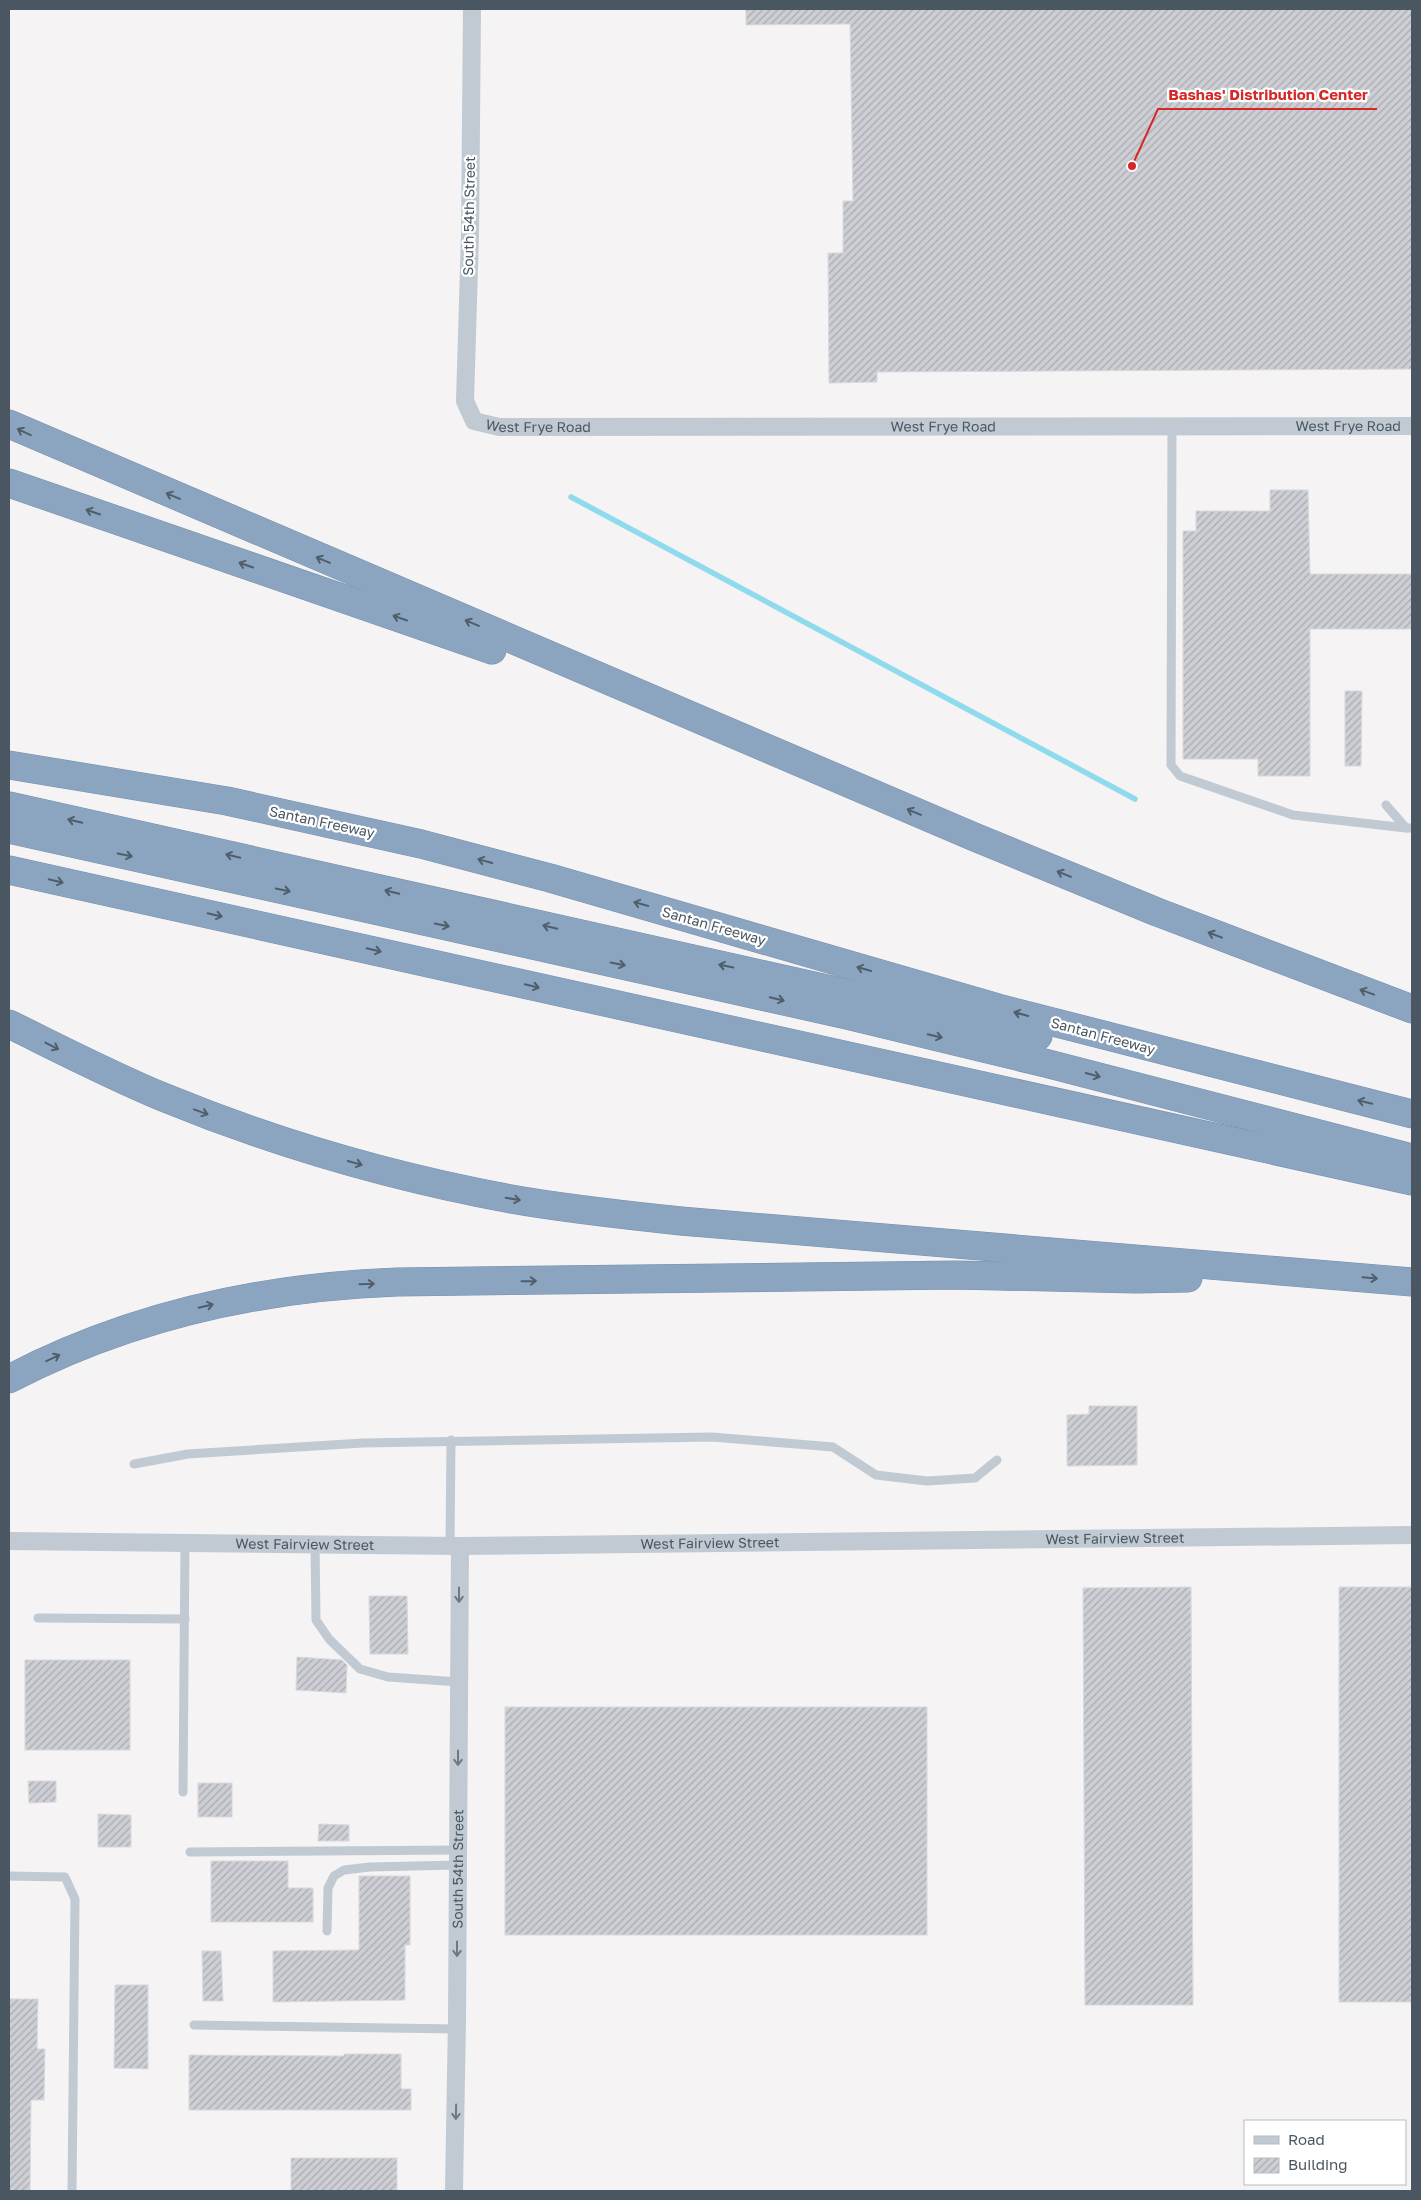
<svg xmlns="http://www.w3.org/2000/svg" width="1421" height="2200" font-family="'Golos Text',sans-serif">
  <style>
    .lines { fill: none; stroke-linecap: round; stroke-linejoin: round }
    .stream { stroke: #90daee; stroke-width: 5.5 }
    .building { fill: url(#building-hatch); stroke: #d7d9de }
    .highway-casing { stroke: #7690ad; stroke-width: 29 }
    .lane { stroke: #c1cad2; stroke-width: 9 }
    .street { stroke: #c1cad2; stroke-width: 18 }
    .highway { stroke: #8ba5c1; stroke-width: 28 }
    .oneway { stroke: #505e6b }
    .oneway2 { stroke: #6e7983 }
    .labels { text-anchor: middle; stroke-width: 4.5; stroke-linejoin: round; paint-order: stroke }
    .street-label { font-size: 14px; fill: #4a5661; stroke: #fff }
    .leader { fill: none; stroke: #d62828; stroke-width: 2 }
    .callout-dot { fill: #d62828; stroke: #fff; stroke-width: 2 }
    .callout-label { font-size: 15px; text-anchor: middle; font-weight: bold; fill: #d62828; stroke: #fff; stroke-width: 4.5; stroke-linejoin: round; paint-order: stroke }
  </style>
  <defs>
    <pattern id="building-hatch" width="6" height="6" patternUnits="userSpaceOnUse" patternTransform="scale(1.25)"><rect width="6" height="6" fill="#cdcfd5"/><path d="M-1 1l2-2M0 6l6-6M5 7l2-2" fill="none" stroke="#a8abb0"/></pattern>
  </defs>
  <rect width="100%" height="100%" fill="#f5f3f3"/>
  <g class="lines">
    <path class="stream" d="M571 497 1135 799"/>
  </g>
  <g class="building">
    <path d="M746 9H1412V369L877 372V382L829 383 828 253H843V201H853L850 24 746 25Z"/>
    <path d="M1270 490H1308L1310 574H1412V629H1310V776H1258V759H1183V531H1196V511H1270Z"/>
    <path d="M1345 691H1362L1361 766H1345Z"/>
    <path d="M1089 1406H1137V1465L1067 1466V1415L1089 1414Z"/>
    <path d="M1191 1587 1193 2005H1085L1083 1588Z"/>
    <rect x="1339" y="1587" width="73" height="415"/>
    <path d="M369 1596H407L408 1654H370Z"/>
    <path d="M297 1657 342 1660 347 1665 346 1693 296 1690Z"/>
    <rect x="25" y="1660" width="105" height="90"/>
    <rect x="505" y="1707" width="422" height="228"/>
    <path d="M28 1781H56V1802L29 1803Z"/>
    <rect x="198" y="1783" width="34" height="34"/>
    <path d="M98 1814 131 1815V1847H98Z"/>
    <path d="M319 1824 349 1825V1841H318Z"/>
    <path d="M211 1861H288V1888H313V1922H211Z"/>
    <path d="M359 1876H410V1945H405V2000L273 2002V1951L359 1950Z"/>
    <path d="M202 1951H221L223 2001H203Z"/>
    <path d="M115 1985H148V2069L114 2068Z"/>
    <path d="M9 1999H38L37 2049H45L44 2100H31L30 2191H9Z"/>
    <path d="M344 2054H401V2089H411V2110H189V2055L344 2056Z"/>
    <rect x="291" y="2158" width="106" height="33"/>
  </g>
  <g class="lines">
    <g class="highway-casing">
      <g id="highway">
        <path d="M9 424 972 836 1157 912 1412 1009"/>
        <path d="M9 483 492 650"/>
        <path d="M9 765 227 801 421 844 550 878 998 1008 1412 1114"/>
        <path d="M9 806 1038 1036"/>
        <path d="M9 829 847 1015 1045 1063 1412 1158"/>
        <path d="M9 870 1412 1181"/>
        <path d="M9 1024C60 1049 110 1075 163 1097 275 1143 392 1177 511 1199 567 1209 624 1215 681 1221L1412 1282"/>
        <path d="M9 1379C130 1316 261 1287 397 1282L956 1275 1136 1279 1188 1278"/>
      </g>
    </g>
    <g class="lane">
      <path d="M1172 427 1171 765 1180 776 1293 815 1406 828"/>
      <path d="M1386 805 1406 828H1412"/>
      <path d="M134 1464 188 1454 363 1443 712 1437 833 1447 876 1475 927 1481 975 1478 997 1460"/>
      <path d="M315 1544 316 1620 329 1639 360 1669 388 1677 459 1682"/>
      <path d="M450 1546 451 1440"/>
      <path d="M38 1618 185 1619"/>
      <path d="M183 1792 185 1543"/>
      <path d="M190 1852 458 1850"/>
      <path d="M9 1876 65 1877 75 1899 72 2191"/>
      <path d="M327 1931 328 1888 334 1876 344 1870 370 1867 458 1865"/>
      <path d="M194 2025 457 2029"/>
    </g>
    <g class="street">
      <path id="s1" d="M472 9 470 235 465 401 474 421 499 427 1412 426"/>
      <path id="s2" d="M9 1541 460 1546 1412 1535"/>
      <path id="s3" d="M454 2191 457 2018 460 1546"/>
    </g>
    <use href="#highway" class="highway"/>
  </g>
  <defs><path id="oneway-shaft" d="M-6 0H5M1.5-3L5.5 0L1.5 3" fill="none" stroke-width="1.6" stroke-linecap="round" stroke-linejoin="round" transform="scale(1.25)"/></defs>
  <g class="oneway">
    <use href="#oneway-shaft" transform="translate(24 432) rotate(-155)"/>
    <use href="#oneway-shaft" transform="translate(173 496) rotate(-157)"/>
    <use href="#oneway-shaft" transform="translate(93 512) rotate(-161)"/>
    <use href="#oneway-shaft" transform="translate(323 560) rotate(-157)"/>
    <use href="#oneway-shaft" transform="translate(246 565) rotate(-161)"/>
    <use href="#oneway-shaft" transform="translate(400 618) rotate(-161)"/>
    <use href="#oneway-shaft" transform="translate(472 623) rotate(-157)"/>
    <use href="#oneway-shaft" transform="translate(914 812) rotate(-157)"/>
    <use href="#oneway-shaft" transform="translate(75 821) rotate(-167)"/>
    <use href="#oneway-shaft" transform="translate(125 855) rotate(12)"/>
    <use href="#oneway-shaft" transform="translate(233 856) rotate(-167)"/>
    <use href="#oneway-shaft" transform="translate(485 861) rotate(-165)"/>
    <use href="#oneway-shaft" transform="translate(1064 874) rotate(-158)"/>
    <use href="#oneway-shaft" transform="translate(56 881) rotate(13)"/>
    <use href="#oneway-shaft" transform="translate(283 890) rotate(12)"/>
    <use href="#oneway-shaft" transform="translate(392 892) rotate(-167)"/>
    <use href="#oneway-shaft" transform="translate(641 904) rotate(-164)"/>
    <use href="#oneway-shaft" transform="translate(215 915) rotate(13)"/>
    <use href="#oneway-shaft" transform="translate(442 925) rotate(12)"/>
    <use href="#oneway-shaft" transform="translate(550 927) rotate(-167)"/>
    <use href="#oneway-shaft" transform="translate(1215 935) rotate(-159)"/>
    <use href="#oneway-shaft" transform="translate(374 950) rotate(13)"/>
    <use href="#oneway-shaft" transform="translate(618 964) rotate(12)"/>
    <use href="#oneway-shaft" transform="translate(726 966) rotate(-168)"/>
    <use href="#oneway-shaft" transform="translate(864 969) rotate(-164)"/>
    <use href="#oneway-shaft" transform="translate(532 986) rotate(13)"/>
    <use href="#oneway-shaft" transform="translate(1367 992) rotate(-160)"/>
    <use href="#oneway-shaft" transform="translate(777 999) rotate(13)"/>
    <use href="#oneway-shaft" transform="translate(1021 1014) rotate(-165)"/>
    <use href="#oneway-shaft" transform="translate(935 1036) rotate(13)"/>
    <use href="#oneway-shaft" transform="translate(52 1046) rotate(27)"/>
    <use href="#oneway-shaft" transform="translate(1093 1075) rotate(15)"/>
    <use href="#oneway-shaft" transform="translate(1365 1102) rotate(-166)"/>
    <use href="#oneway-shaft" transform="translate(201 1112) rotate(20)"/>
    <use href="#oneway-shaft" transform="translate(355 1163) rotate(15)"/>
    <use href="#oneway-shaft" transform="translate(513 1199) rotate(10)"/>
    <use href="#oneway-shaft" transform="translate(1370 1278) rotate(5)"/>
    <use href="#oneway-shaft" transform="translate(529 1281) rotate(-1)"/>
    <use href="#oneway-shaft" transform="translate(367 1284) rotate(-2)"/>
    <use href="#oneway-shaft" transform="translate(206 1306) rotate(-13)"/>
    <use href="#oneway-shaft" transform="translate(53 1358) rotate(-25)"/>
  </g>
  <g class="oneway2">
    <use href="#oneway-shaft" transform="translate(459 1595) rotate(90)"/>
    <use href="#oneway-shaft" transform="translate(458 1758) rotate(90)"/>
    <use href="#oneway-shaft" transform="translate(457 1949) rotate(90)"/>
    <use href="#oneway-shaft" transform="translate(456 2112) rotate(91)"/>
  </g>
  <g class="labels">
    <g class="street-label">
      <text transform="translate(469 216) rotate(-89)" y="5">South 54th Street</text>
      <text dy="5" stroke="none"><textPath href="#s1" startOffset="479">West Frye Road</textPath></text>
      <text dy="5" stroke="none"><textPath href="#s1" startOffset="1289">West Frye Road</textPath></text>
      <text dy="5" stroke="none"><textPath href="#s1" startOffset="884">West Frye Road</textPath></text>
      <text transform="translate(322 822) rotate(12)" y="5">Santan Freeway</text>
      <text transform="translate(714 926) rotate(16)" y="5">Santan Freeway</text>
      <text transform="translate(1103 1036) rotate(15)" y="5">Santan Freeway</text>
      <text dy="5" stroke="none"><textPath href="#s2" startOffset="1106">West Fairview Street</textPath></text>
      <text dy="5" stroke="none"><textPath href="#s2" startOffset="701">West Fairview Street</textPath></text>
      <text dy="5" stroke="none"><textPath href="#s2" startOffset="296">West Fairview Street</textPath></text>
      <text dy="5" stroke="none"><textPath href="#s3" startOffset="322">South 54th Street</textPath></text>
    </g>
  </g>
  <path class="leader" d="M1132 166L1158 109H1377"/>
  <circle class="callout-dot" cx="1132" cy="166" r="5"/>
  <g class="callout-label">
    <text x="1268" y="100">Bashas' Distribution Center</text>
  </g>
  <rect width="1421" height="2200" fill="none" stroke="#4a5661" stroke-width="20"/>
  <rect x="1244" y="2120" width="162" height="65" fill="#ffffff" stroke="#b7bbc0"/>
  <rect x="1254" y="2136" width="25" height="8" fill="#c1cad2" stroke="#b7bbc0"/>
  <text x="1288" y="2145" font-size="15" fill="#4a5661">Road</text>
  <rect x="1254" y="2158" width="25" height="15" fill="url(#building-hatch)" stroke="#b7bbc0"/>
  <text x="1288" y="2170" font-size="15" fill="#4a5661">Building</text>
</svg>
